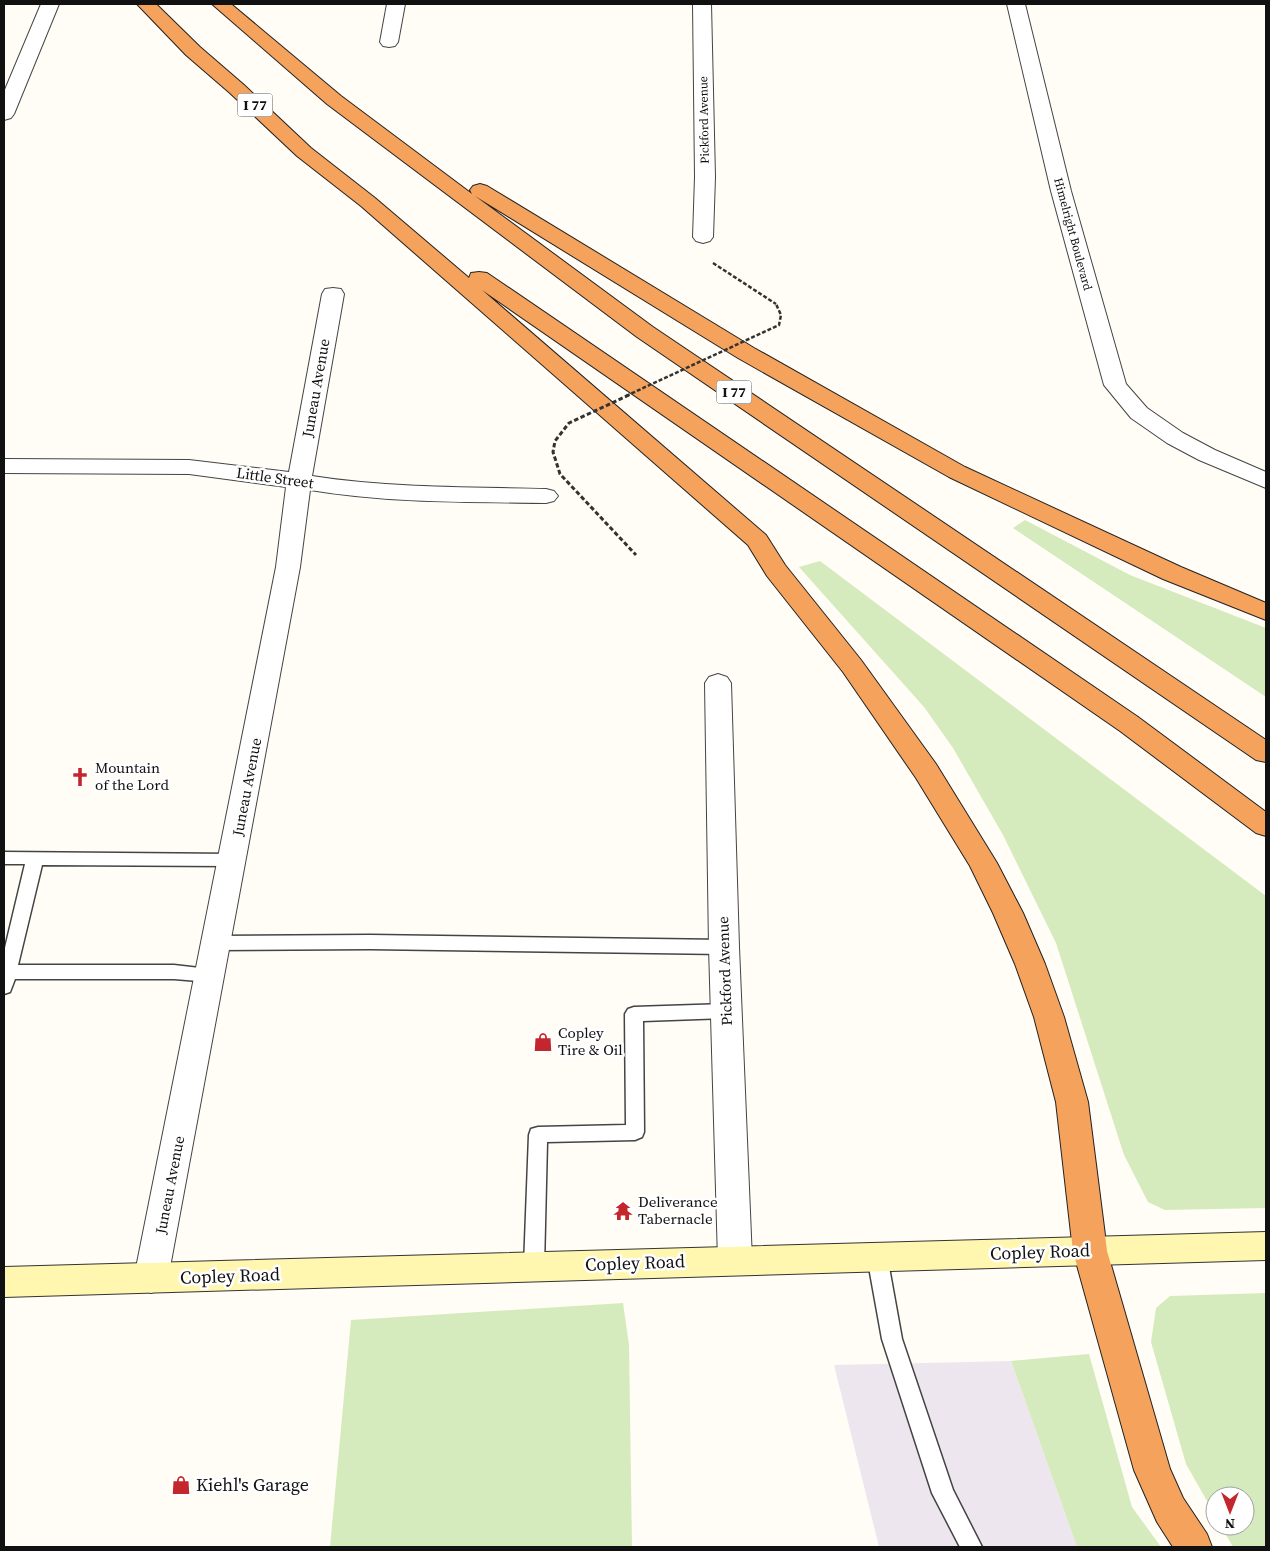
<svg xmlns="http://www.w3.org/2000/svg" width="1270" height="1551" font-family="'Source Serif 4',serif">
  <style>
    .industrial { fill: #eee6ef }
    .green { fill: #d5ebbd }
    .lines { fill: none; stroke-linecap: round; stroke-linejoin: round }
    .lane-casing { stroke: #444; stroke-width: 3 }
    .street-casing { stroke: #444; stroke-width: 2 }
    .secondary-casing { stroke: #333; stroke-width: 2 }
    .highway-casing { stroke: #222; stroke-width: 2 }
    .path { stroke: #333; stroke-width: 2.5; stroke-dasharray: 4 2; stroke-linecap: butt }
    .lane { fill: #fff; fill-rule: evenodd }
    .street { fill: #fff; fill-rule: evenodd }
    .secondary { fill: #fff6b0; fill-rule: evenodd }
    .highway { fill: #f5a25d; fill-rule: evenodd }
    .path-bridge-far1 { stroke: #333; stroke-width: 2.5; stroke-dasharray: 4 2; stroke-linecap: butt }
    .path-bridge { stroke: #333; stroke-width: 3; stroke-dasharray: 4.5 2.5; stroke-linecap: butt }
    .labels { text-anchor: middle; stroke-width: 5; stroke-linejoin: round; paint-order: stroke }
    .far-street-label { font-size: 12px; fill: #111; stroke: #fff }
    .shield { fill: #fff; stroke: #585858; stroke-width: 1 }
    .shield-label { font-size: 14px; font-weight: bold; fill: #111 }
    .street-label { font-size: 15px; fill: #111; stroke: #fff }
    .poi-label { font-size: 15px; fill: #111; stroke: #fff; text-anchor: start }
    .near-street-label { font-size: 18px; fill: #111; stroke: #fff }
    .near-poi-label { font-size: 18px; fill: #111; stroke: #fff; text-anchor: start }
  </style>
  <rect width="100%" height="100%" fill="#fffdf5"/>
  <path class="industrial" d="M1011 1361 1077 1547H879L834 1365Z"/>
  <g class="green">
    <path d="M1025 520 1130 575 1266 628V697L1013 528Z"/>
    <path d="M820 561 1266 896V1208L1165 1210 1148 1202 1124 1155 1056 943 1003 835 953 748 924 707 799 567Z"/>
    <path d="M1266 1293V1547H1233L1221 1526H1245V1496H1215V1515L1186 1464 1151 1342 1156 1308 1170 1296Z"/>
    <path d="M623 1303 629 1345 632 1547H330L351 1320Z"/>
    <path d="M1089 1354 1132 1507 1161 1547H1077L1011 1361Z"/>
  </g>
  <g class="lines">
    <g class="lane-casing">
      <g id="lane">
        <path d="M4 852 233 854 239 856 241 860 239 864 233 866 42 865 18 965H174L217 970 220 975 217 980 211 982 174 979H15L10 992 4 994V952L25 864H4Z"/>
        <path d="M370 935 724 940 730 942 733 947 730 952 724 954 370 949 217 950 211 948 208 943 211 938 217 936Z"/>
        <path d="M726 1004 732 1006 735 1011 732 1016 726 1018 643 1021 644 1132 642 1137 635 1140 547 1142 544 1266 541 1272 534 1275 527 1272 524 1266 529 1135 531 1129 538 1127 626 1125 625 1014 628 1009 634 1007Z"/>
        <path d="M877 1247 884 1250 887 1256 902 1339 953 1490 982 1547H960L932 1493 882 1339 867 1256 870 1250Z"/>
      </g>
    </g>
    <g class="street-casing">
      <g id="street">
        <path d="M41 4H59L14 114 11 118 4 120V92Z"/>
        <path d="M387 4H405L398 42 395 46 389 47 383 46 380 42Z"/>
        <path d="M693 4H711L715 177 713 237 710 241 703 243 696 241 693 237 695 177Z"/>
        <path d="M1007 4H1025L1071 191 1126 384 1147 408 1183 433 1215 450 1266 472V488L1199 460 1167 443 1131 418 1104 385 1051 191Z"/>
        <path d="M333 288 341 289 344 294 312 476C389 488 468 487 546 489L554 491 558 496 554 501 546 503C467 502 388 503 310 490L300 567 168 1278 163 1288 151 1293 139 1288 134 1278 276 567 286 487 189 474 4 473V459L189 460 289 472 322 294 325 289Z"/>
        <path d="M718 674 727 677 731 683 739 947 752 1260 747 1270 735 1275 723 1270 718 1260 709 947 705 683 709 677Z"/>
      </g>
    </g>
    <g class="secondary-casing">
      <path id="secondary" d="M1266 1232V1260L4 1297V1267Z"/>
    </g>
    <g class="highway-casing">
      <g id="highway">
        <path d="M137 4H156L200 47 244 85 311 148 375 198 469 278 471 273 479 272 487 273 1138 717 1266 812V836L1256 833 1120 731 482 290 766 535 785 565 861 660 936 764 997 863 1023 913 1045 964 1064 1017 1088 1102 1107 1251 1170 1469 1183 1498 1207 1534 1212 1547H1173L1157 1522 1134 1470 1073 1251 1056 1102 1034 1017 1015 964 993 913 970 866 916 778 843 672 767 576 748 545 361 206 297 156 230 93 186 55Z"/>
        <path d="M212 4H231L341 96 472 194 470 190 473 186 480 184 487 186 754 348 965 467 1181 567 1266 603V620L1163 579 949 477 738 358 475 196 653 327 1266 740V762L1256 760 637 337 327 104Z"/>
      </g>
    </g>
    <path class="path" d="M713 263 776 304"/>
    <use href="#lane" class="lane"/>
    <use href="#street" class="street"/>
    <use href="#secondary" class="secondary"/>
    <use href="#highway" class="highway"/>
    <path class="path-bridge-far1" d="M626 396 779 325 781 315 776 304"/>
    <path class="path-bridge" d="M629 395 569 423 555 441 553 452 560 474 636 555"/>
  </g>
  <defs>
    <g id="church-bare" transform="scale(1.5)"><path d="M-1.2-6h2.4v3.5h3.3v2.4h-3.3V6h-2.4V-.1h-3.3v-2.4h3.3Z" fill="#c4262e" stroke="#fff" stroke-width="2.5" paint-order="stroke"/></g>
    <g id="shop-bare" transform="scale(1.5)"><path d="M-5-2.5h2.3a2.7 3.5 0 0 1 5.4 0H5L5.5 6h-11ZM-1.5-2.5h3a1.5 2.3 0 0 0-3 0Z" fill="#c4262e" stroke="#fff" stroke-width="2.5" paint-order="stroke"/></g>
    <g id="temple-bare" transform="scale(1.5)"><path d="M0-6L5-2H3V0L6.5 2.5H4V6H1.5V3h-3V6H-4V2.5H-6.5L-3 0V-2H-5Z" fill="#c4262e" stroke="#fff" stroke-width="2.5" paint-order="stroke"/></g>
  </defs>
  <g fill-rule="evenodd">
    <use href="#church-bare" x="80" y="777"/>
    <use href="#shop-bare" x="543" y="1042"/>
    <use href="#temple-bare" x="623" y="1211"/>
    <use href="#shop-bare" x="181" y="1485"/>
  </g>
  <g class="labels">
    <g class="far-street-label">
      <text transform="translate(704 120) rotate(-91)" y="4">Pickford Avenue</text>
      <text transform="translate(1073 234) rotate(75)" y="4">Himelright Boulevard</text>
    </g>
    <g class="shield">
      <rect x="237.5" y="93.5" width="35" height="23" rx="4"/>
      <rect x="716.5" y="380.5" width="35" height="23" rx="4"/>
    </g>
    <g class="shield-label">
      <text x="255" y="110">I 77</text>
      <text x="734" y="397">I 77</text>
    </g>
    <g class="street-label">
      <text transform="translate(316 388) rotate(-80)" y="5">Juneau Avenue</text>
      <text transform="translate(275 478) rotate(8)" y="5">Little Street</text>
      <text transform="translate(247 787) rotate(-79)" y="5">Juneau Avenue</text>
      <text transform="translate(725 971) rotate(-92)" y="5">Pickford Avenue</text>
      <text transform="translate(170 1185) rotate(-79)" y="5">Juneau Avenue</text>
    </g>
    <g class="poi-label">
      <text x="95" y="773">Mountain<tspan x="95" dy="17">of the Lord</tspan></text>
      <text x="558" y="1038">Copley<tspan x="558" dy="17">Tire &amp; Oil</tspan></text>
      <text x="638" y="1207">Deliverance<tspan x="638" dy="17">Tabernacle</tspan></text>
    </g>
    <g class="near-street-label">
      <text transform="translate(1040 1252) rotate(-2)" y="6">Copley Road</text>
      <text transform="translate(635 1263) rotate(-2)" y="6">Copley Road</text>
      <text transform="translate(230 1276) rotate(-2)" y="6">Copley Road</text>
    </g>
    <g class="near-poi-label">
      <text x="196" y="1491">Kiehl's Garage</text>
    </g>
  </g>
  <rect width="1270" height="1551" fill="none" stroke="#111111" stroke-width="10"/>
  <g transform="translate(1230 1511) rotate(180)"><circle r="24" fill="#ffffff" stroke="#a0a0a0"/>
  <path d="M0-4L9 19L0 12L-9 19Z" fill="#c4262e"/>
  <text y="-8" font-size="14" font-weight="bold" text-anchor="middle" fill="#111111">N</text>
  </g>
</svg>
